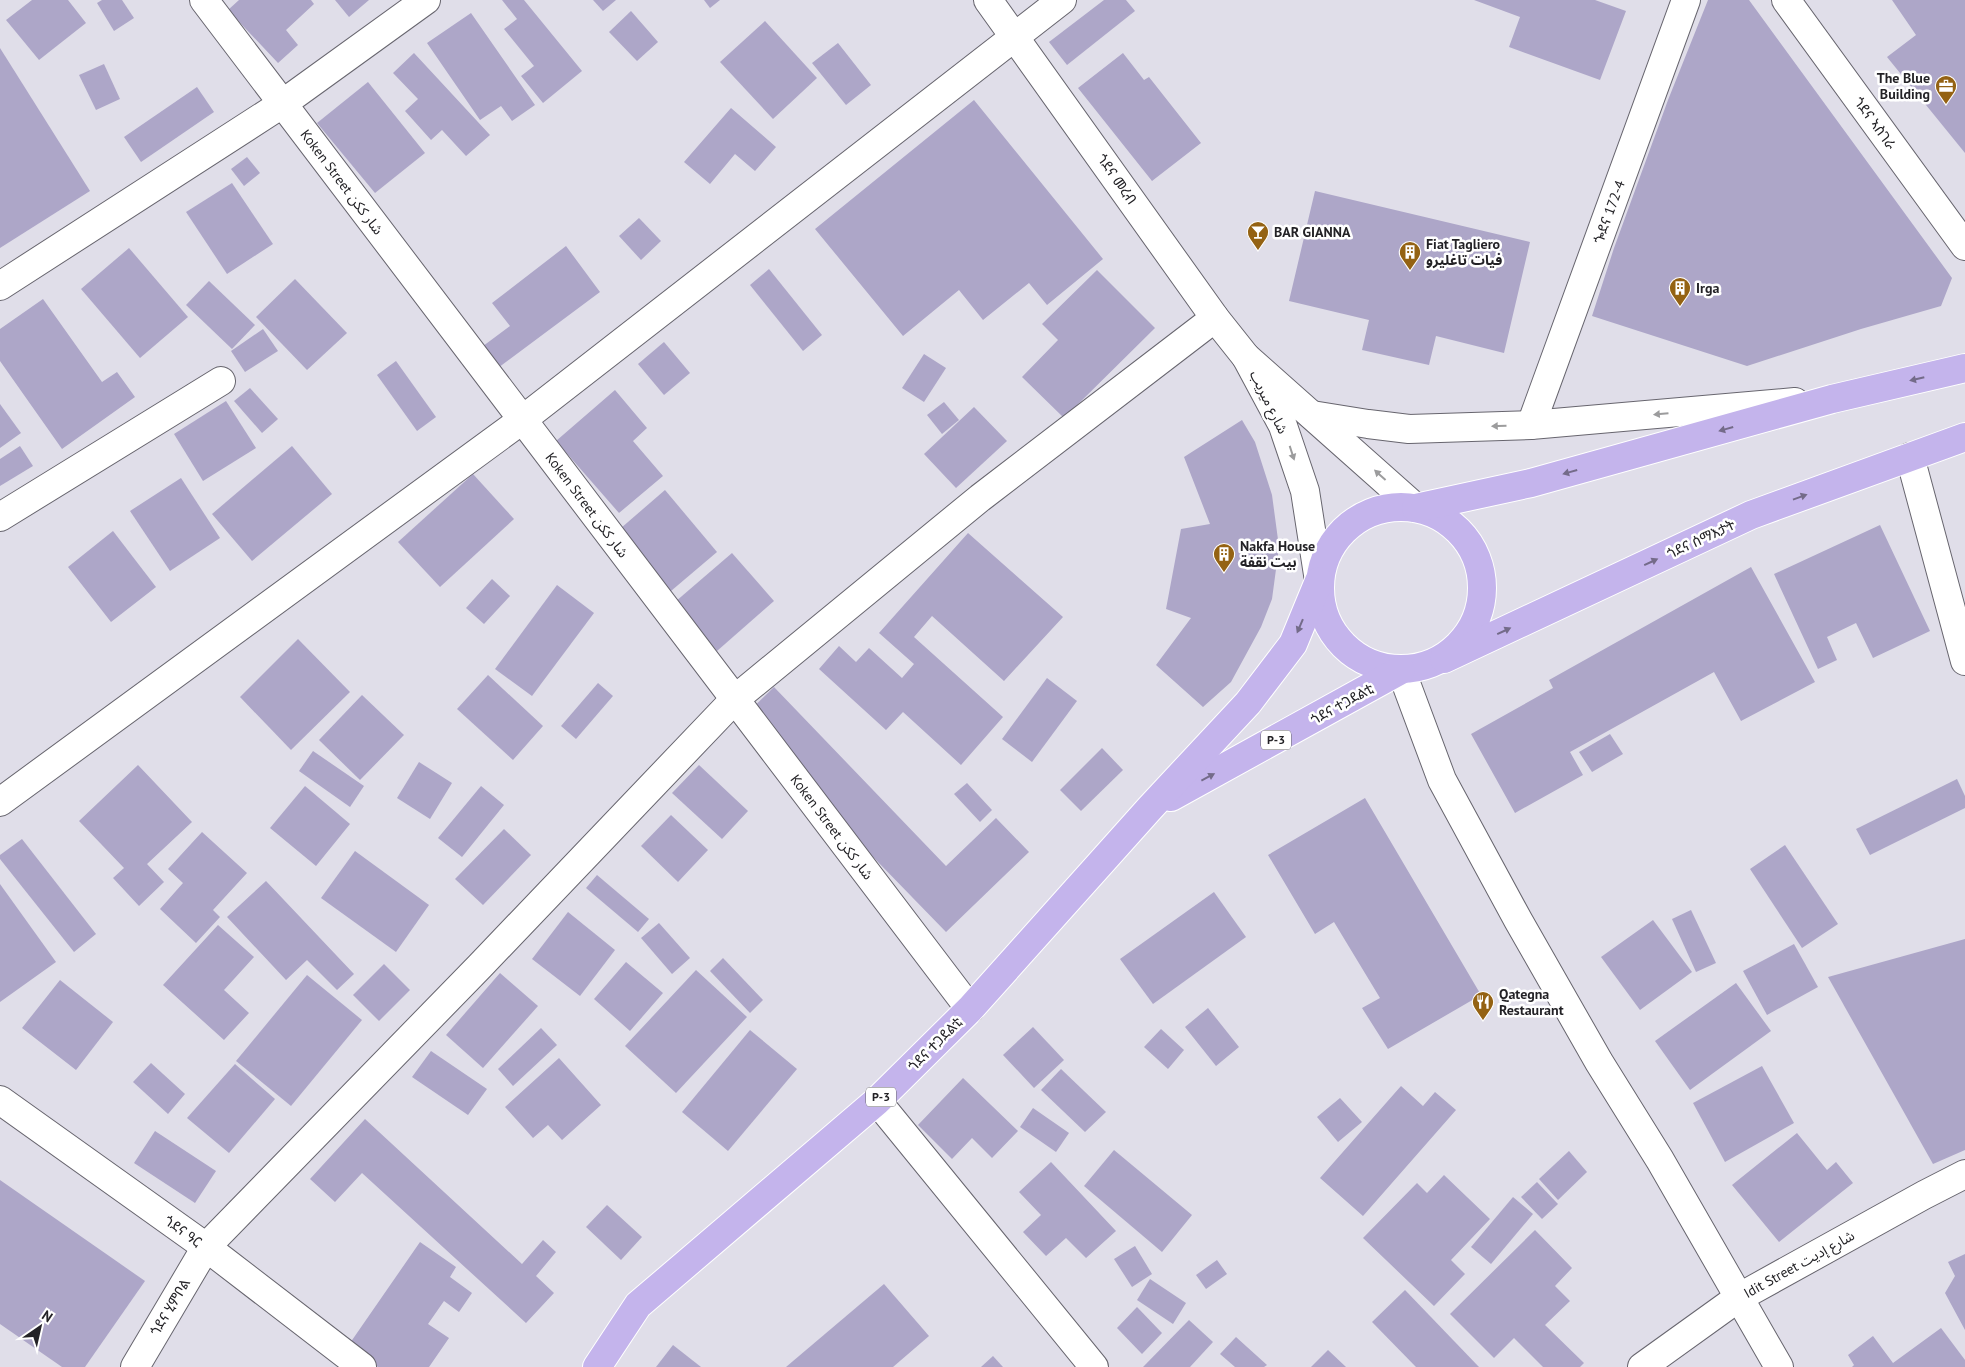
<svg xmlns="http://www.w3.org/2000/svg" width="1965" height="1367" font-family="'PT Sans','Noto Sans Arabic','Noto Sans Ethiopic',sans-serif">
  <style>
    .building { fill: #ada6c8 }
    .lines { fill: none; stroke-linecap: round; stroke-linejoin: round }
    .minor-casing { stroke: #67656e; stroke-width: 30 }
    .major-casing { stroke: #fff; stroke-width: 30 }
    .minor { stroke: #fff; stroke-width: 28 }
    .major { stroke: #c4b4ec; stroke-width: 28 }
    .oneway { fill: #746b89 }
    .oneway2 { fill: #9c9c9d }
    .labels { text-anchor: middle; stroke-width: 5; stroke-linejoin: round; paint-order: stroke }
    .shield { fill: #fff; stroke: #656467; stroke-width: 1 }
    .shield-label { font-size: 12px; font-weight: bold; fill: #232226 }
    .poi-label { font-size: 14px; font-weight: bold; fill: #232226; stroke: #fff; text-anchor: start }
    .street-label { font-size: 14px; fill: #232226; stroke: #fff }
  </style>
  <rect width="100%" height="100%" fill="#e0dee9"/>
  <g class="building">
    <path d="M32 0H68L86 23 39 60 6 20Z"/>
    <path d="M102 0H122L134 18 114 31 97 3Z"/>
    <path d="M239 0H311L314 4 286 30 298 45 278 63 228 10Z"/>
    <path d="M335 0H369L349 17Z"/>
    <path d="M502 0H524L582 71 543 103 521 76 534 66 504 29 517 19Z"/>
    <path d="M593 0H616L603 11Z"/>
    <path d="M704 0H720L710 8Z"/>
    <path d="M1104 0H1126L1135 11 1067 65 1049 42Z"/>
    <path d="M1474 0H1595L1626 11 1600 80 1509 47 1520 17Z"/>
    <path d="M1708 0H1749L1952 278 1941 306 1861 329 1747 366 1592 316 1614 248 1668 100Z"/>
    <path d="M1892 0H1965V153L1887 57 1916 35Z"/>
    <path d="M631 11 658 42 637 61 609 32Z"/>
    <path d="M471 13 535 105 512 121 501 106 480 120 427 43Z"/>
    <path d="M765 21 817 78 773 119 720 62Z"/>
    <path d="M838 43 871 85 846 105 812 63Z"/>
    <path d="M0 48 90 191 0 248Z"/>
    <path d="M414 53 490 135 466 156 442 130 431 140 405 111 418 99 393 73Z"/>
    <path d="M1123 53 1144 80 1149 77 1201 143 1152 181 1078 88Z"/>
    <path d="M104 64 120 99 96 110 79 75Z"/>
    <path d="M368 82 425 153 375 193 317 123Z"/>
    <path d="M197 87 214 112 141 162 124 137Z"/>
    <path d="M974 100 1103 259 1047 305 1029 283 983 320 959 290 903 336 815 229Z"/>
    <path d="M731 108 776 147 755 171 735 154 710 184 684 162Z"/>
    <path d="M247 157 260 173 244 186 231 169Z"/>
    <path d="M232 183 273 244 227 274 186 212Z"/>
    <path d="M1315 191 1530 242 1504 353 1436 336 1429 365 1362 350 1369 320 1289 301Z"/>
    <path d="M639 218 661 241 641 260 619 236Z"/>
    <path d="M566 246 600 292 487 376 471 355 510 326 492 303Z"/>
    <path d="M129 248 188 317 140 358 81 289Z"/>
    <path d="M769 269 822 335 803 351 750 285Z"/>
    <path d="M1097 270 1155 328 1064 418 1022 377 1058 340 1042 324Z"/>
    <path d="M295 279 347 333 307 370 256 317Z"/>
    <path d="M209 281 255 325 232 349 186 305Z"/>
    <path d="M43 299 102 382 117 372 135 397 62 449 0 361V329Z"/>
    <path d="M263 329 278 351 245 372 231 351Z"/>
    <path d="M664 342 690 373 664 395 638 364Z"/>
    <path d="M924 354 946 368 924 402 902 388Z"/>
    <path d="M396 361 436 417 417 431 377 375Z"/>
    <path d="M250 388 278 419 262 433 234 401Z"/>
    <path d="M615 390 647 428 633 441 663 476 619 513 556 441Z"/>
    <path d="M226 401 256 448 203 481 174 434Z"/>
    <path d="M944 402 959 420 942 434 927 415Z"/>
    <path d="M0 404 21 433 0 448Z"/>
    <path d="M974 407 1007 441 956 488 924 454Z"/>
    <path d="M1242 420 1255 442 1272 495 1279 547 1272 599 1261 627 1231 682 1203 707 1156 665 1191 618 1166 609 1181 529 1210 524 1184 457Z"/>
    <path d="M20 446 33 466 0 486V459Z"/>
    <path d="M292 446 332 494 252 561 212 514Z"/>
    <path d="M473 474 514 519 440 587 398 542Z"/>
    <path d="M181 478 220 538 170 571 130 511Z"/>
    <path d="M665 490 717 552 658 602 606 541Z"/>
    <path d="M1880 525 1930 631 1873 658 1856 623 1827 637 1837 660 1818 669 1774 574Z"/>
    <path d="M113 531 156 587 111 622 68 567Z"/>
    <path d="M968 533 1063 617 1004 681 932 616 914 637 1003 717 961 765 903 712 886 730 819 669 839 646 856 662 869 648 902 678 914 664 879 633Z"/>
    <path d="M732 553 774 601 717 651 675 602Z"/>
    <path d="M1751 567 1815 682 1741 721 1714 672 1570 752 1583 775 1515 813 1471 734 1553 688 1549 680Z"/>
    <path d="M492 579 510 596 484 624 466 608Z"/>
    <path d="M557 585 594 613 532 696 495 669Z"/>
    <path d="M298 639 350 692 291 750 240 697Z"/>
    <path d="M488 675 543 726 513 760 457 709Z"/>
    <path d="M1047 678 1077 701 1032 762 1002 739Z"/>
    <path d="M598 683 613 696 576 739 561 726Z"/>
    <path d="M774 687 946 866 996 818 1029 852 946 932 740 720Z"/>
    <path d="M362 695 404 735 360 780 319 740Z"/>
    <path d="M1610 734 1623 754 1592 772 1579 752Z"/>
    <path d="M1102 748 1123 770 1081 811 1060 790Z"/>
    <path d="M313 751 364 786 350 807 299 771Z"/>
    <path d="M419 762 452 783 430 819 397 798Z"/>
    <path d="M138 765 192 822 147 864 164 882 139 906 113 878 124 868 79 821Z"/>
    <path d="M699 765 748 811 722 839 672 793Z"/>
    <path d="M1957 779 1965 796V808L1870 855 1856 829Z"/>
    <path d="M967 783 992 810 980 822 954 794Z"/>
    <path d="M305 786 350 824 316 866 270 828Z"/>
    <path d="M481 786 504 805 462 857 438 838Z"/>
    <path d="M1365 798 1481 995 1388 1049 1362 1008 1380 998 1334 922 1315 934 1268 855Z"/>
    <path d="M671 815 708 850 678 882 641 846Z"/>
    <path d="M504 829 531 855 483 905 455 879Z"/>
    <path d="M202 832 247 873 213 910 220 917 196 943 160 909 183 883 168 869Z"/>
    <path d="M22 839 96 934 74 952 0 859V855Z"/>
    <path d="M1785 845 1838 924 1802 948 1750 869Z"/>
    <path d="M355 851 429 905 396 952 321 898Z"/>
    <path d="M597 875 649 919 638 932 586 888Z"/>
    <path d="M266 881 354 974 337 990 307 960 286 980 227 917Z"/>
    <path d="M0 884 56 962 0 1002Z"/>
    <path d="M1214 892 1246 937 1153 1004 1120 959Z"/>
    <path d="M1691 910 1716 963 1696 972 1672 919Z"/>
    <path d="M568 912 615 950 580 996 532 959Z"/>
    <path d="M1653 920 1692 972 1640 1010 1601 957Z"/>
    <path d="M659 923 690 958 672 974 641 938Z"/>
    <path d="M218 925 254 957 224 990 249 1013 224 1040 163 985Z"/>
    <path d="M1965 939V1150L1933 1164 1828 977Z"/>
    <path d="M1794 944 1818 987 1767 1015 1743 971Z"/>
    <path d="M723 958 763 1000 750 1013 710 971Z"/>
    <path d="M626 962 663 993 630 1031 594 999Z"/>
    <path d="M384 964 410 990 379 1021 353 995Z"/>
    <path d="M696 970 747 1017 676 1093 625 1046Z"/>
    <path d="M500 973 538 1006 483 1068 446 1035Z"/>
    <path d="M307 975 362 1020 291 1106 236 1061Z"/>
    <path d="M60 980 113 1022 76 1070 22 1028Z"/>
    <path d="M1736 983 1771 1031 1690 1090 1655 1041Z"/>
    <path d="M1208 1008 1239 1047 1216 1066 1185 1027Z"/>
    <path d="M1033 1027 1064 1060 1034 1088 1003 1055Z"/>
    <path d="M541 1028 557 1045 513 1086 498 1069Z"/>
    <path d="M1161 1029 1184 1050 1168 1069 1144 1047Z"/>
    <path d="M750 1030 797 1069 728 1151 682 1112Z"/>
    <path d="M431 1051 487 1089 468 1115 412 1077Z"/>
    <path d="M559 1058 601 1105 562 1140 548 1125 533 1138 505 1107Z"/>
    <path d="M151 1063 185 1094 168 1114 133 1082Z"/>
    <path d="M235 1064 275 1099 229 1153 187 1118Z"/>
    <path d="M1762 1066 1794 1123 1725 1162 1693 1103Z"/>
    <path d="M1061 1069 1106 1112 1085 1132 1041 1090Z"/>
    <path d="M963 1078 1018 1131 992 1158 972 1138 952 1159 918 1125Z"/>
    <path d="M1401 1086 1423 1106 1435 1092 1456 1110 1363 1216 1320 1178Z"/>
    <path d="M1340 1098 1362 1122 1338 1142 1317 1117Z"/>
    <path d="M1033 1108 1069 1133 1056 1152 1020 1127Z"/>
    <path d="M365 1119 522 1264 543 1240 556 1252 536 1276 554 1293 526 1323 362 1173 335 1202 310 1179Z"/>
    <path d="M155 1131 216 1171 195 1203 134 1163Z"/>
    <path d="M1797 1133 1827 1170 1836 1162 1853 1183 1779 1242 1732 1185Z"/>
    <path d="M1114 1150 1192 1215 1162 1252 1084 1186Z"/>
    <path d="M1569 1151 1587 1172 1558 1200 1539 1179Z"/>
    <path d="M1051 1162 1116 1231 1086 1258 1066 1238 1046 1256 1023 1232 1041 1215 1019 1192Z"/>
    <path d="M1444 1175 1490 1219 1451 1260 1465 1274 1434 1306 1363 1238 1417 1183 1427 1193Z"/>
    <path d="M0 1180 145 1281 85 1367H62L0 1324Z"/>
    <path d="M1537 1182 1558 1204 1542 1219 1521 1197Z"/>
    <path d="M1513 1197 1533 1214 1491 1264 1471 1247Z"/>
    <path d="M607 1205 642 1237 621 1260 586 1227Z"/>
    <path d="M1535 1230 1572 1268 1555 1286 1570 1301 1545 1325 1584 1363 1580 1367H1543L1514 1338 1494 1358 1450 1314Z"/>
    <path d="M420 1242 456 1267 450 1277 472 1293 459 1312 444 1301 428 1324 449 1338 429 1367H378L348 1346Z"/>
    <path d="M1135 1246 1152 1274 1132 1287 1114 1259Z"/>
    <path d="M1965 1254V1330L1945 1293 1955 1276 1948 1262Z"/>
    <path d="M1217 1260 1227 1274 1206 1289 1196 1275Z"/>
    <path d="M1150 1279 1186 1303 1173 1324 1137 1300Z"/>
    <path d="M884 1284 929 1336 893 1367H786Z"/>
    <path d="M1405 1290 1479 1367H1416L1372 1322Z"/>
    <path d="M1137 1307 1162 1333 1142 1354 1117 1328Z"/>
    <path d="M1189 1320 1213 1342 1190 1367H1143Z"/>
    <path d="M1941 1328 1965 1360V1367H1852L1854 1365 1848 1355 1873 1336 1893 1363Z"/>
    <path d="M1236 1337 1267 1365 1264 1367H1235L1220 1354Z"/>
    <path d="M673 1345 701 1367H656Z"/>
    <path d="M1328 1350 1346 1367H1311Z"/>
    <path d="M993 1356 1003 1367H981Z"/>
  </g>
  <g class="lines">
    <g class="minor-casing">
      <g id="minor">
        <path d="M204 0 970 1009"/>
        <path d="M988 0 1215 318 1246 357"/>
        <path d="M1786 0 1965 246"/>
        <path d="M0 286 282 104 426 0"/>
        <path d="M1312 415 1368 424 1409 429 1531 425 1795 402"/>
        <path d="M1531 425 1686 0"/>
        <path d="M1910 457 1965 661"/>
        <path d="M0 517 221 381"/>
        <path d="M1319 581 1305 491 1283 426 1246 357 1416 508"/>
        <path d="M1401 670 1442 780 1518 920 1599 1062 1660 1160 1779 1367"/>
        <path d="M0 802 522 420 1062 0"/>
        <path d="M0 1100 206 1247 362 1367"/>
        <path d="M877 1101 1094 1367"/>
        <path d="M135 1367 206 1247 480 966 735 699 980 498 1215 318"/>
        <path d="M1642 1367 1738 1298 1924 1195 1965 1174"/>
      </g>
    </g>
    <g class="major-casing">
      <g id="major">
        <circle cx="1401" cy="588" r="81"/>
        <path d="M1416 508 1531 483 1832 399 1965 368"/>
        <path d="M1444 659 1751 515 1965 437"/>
        <path d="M1171 797 1401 670"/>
        <path d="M597 1367 638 1305 877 1101 970 1009 1150 808 1248 703 1293 644 1319 581"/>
      </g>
    </g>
    <use href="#minor" class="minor"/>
    <use href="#major" class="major"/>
  </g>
  <defs><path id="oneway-solid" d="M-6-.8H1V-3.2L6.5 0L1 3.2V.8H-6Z" transform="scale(1.25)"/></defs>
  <g class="oneway">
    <use href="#oneway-solid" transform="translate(1917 379) rotate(167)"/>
    <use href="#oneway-solid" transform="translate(1726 429) rotate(164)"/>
    <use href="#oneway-solid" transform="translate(1570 472) rotate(164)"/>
    <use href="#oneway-solid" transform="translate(1800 497) rotate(-20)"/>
    <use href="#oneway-solid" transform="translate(1651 562) rotate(-25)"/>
    <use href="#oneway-solid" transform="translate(1300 626) rotate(113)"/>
    <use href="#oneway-solid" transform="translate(1504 631) rotate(-25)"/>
    <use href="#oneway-solid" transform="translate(1208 777) rotate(-28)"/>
  </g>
  <g class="oneway2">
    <use href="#oneway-solid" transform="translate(1661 414) rotate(175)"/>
    <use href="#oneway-solid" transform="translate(1499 426) rotate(178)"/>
    <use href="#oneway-solid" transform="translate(1292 453) rotate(72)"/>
    <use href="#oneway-solid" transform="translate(1380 475) rotate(-138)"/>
  </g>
  <defs>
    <g id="office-pin" transform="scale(1.125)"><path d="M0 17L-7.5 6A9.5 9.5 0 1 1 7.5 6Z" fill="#946213" stroke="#fff"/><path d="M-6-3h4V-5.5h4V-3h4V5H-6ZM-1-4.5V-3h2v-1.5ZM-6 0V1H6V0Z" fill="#fff"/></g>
    <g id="bar-pin" transform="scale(1.125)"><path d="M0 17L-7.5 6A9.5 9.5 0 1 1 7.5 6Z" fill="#946213" stroke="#fff"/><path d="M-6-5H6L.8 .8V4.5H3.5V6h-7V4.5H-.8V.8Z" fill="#fff"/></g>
    <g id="building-pin" transform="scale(1.125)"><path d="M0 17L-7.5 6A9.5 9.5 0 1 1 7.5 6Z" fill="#946213" stroke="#fff"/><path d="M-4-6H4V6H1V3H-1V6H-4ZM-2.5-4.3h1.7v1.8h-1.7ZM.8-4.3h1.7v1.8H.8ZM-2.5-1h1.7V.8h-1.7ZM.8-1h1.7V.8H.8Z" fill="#fff"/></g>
    <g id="restaurant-pin" transform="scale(1.125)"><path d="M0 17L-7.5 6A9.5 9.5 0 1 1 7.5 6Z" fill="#946213" stroke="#fff"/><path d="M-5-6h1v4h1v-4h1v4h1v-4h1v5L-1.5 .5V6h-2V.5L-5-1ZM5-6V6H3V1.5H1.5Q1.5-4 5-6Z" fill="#fff"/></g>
  </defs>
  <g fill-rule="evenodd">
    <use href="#office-pin" x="1946" y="86"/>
    <use href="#bar-pin" x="1258" y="232"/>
    <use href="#building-pin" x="1410" y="252"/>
    <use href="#building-pin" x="1680" y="288"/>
    <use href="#building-pin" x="1224" y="554"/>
    <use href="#restaurant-pin" x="1483" y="1002"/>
  </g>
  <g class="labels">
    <g class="shield">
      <rect x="1261" y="730.5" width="30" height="19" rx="4"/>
      <rect x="866" y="1087.5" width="30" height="19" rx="4"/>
    </g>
    <g class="shield-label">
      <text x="1276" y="744">P-3</text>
      <text x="881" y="1101">P-3</text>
    </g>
    <g class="poi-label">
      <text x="1930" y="83" text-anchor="end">The Blue<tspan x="1930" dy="16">Building</tspan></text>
      <text x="1274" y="237">BAR GIANNA</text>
      <text x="1426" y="249">Fiat Tagliero<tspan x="1426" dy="16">فيات تاغليرو</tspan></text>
      <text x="1696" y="293">Irga</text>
      <text x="1240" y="551">Nakfa House<tspan x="1240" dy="16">بيت نقفة</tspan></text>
      <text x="1499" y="999">Qategna<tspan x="1499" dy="16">Restaurant</tspan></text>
    </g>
    <g class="street-label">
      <text transform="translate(1875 123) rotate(54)" y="5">ጎደና ኣስገራ</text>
      <text transform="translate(1117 179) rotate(55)" y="5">ጎደና መረብ</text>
      <text transform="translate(342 182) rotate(53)" y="5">Koken Street شار ككن</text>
      <text transform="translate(1609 212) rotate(-70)" y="5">ጐደና 172-4</text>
      <text transform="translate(1269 402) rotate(64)" y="5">شارع ميريب</text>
      <text transform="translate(587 505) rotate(53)" y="5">Koken Street شار ككن</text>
      <text transform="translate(1701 539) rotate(-25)" y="5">ጎደና ሰማእታት</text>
      <text transform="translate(1342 704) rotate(-29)" y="5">ጎደና ተጋደልቲ</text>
      <text transform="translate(832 827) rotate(53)" y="5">Koken Street شار ككن</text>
      <text transform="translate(935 1044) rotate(-45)" y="5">ጎደና ተጋደልቲ</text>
      <text transform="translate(183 1231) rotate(36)" y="5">ጎደና ዓር</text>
      <text transform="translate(1799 1264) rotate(-29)" y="5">Idit Street شارع إديت</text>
      <text transform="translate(170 1307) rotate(-59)" y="5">ጎደና ሂምቦል</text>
    </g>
  </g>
  <g transform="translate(40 1327) rotate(34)" stroke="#ffffff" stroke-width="4" paint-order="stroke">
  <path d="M0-4L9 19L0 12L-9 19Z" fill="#232226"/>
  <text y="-8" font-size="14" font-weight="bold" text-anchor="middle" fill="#232226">N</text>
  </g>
</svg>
